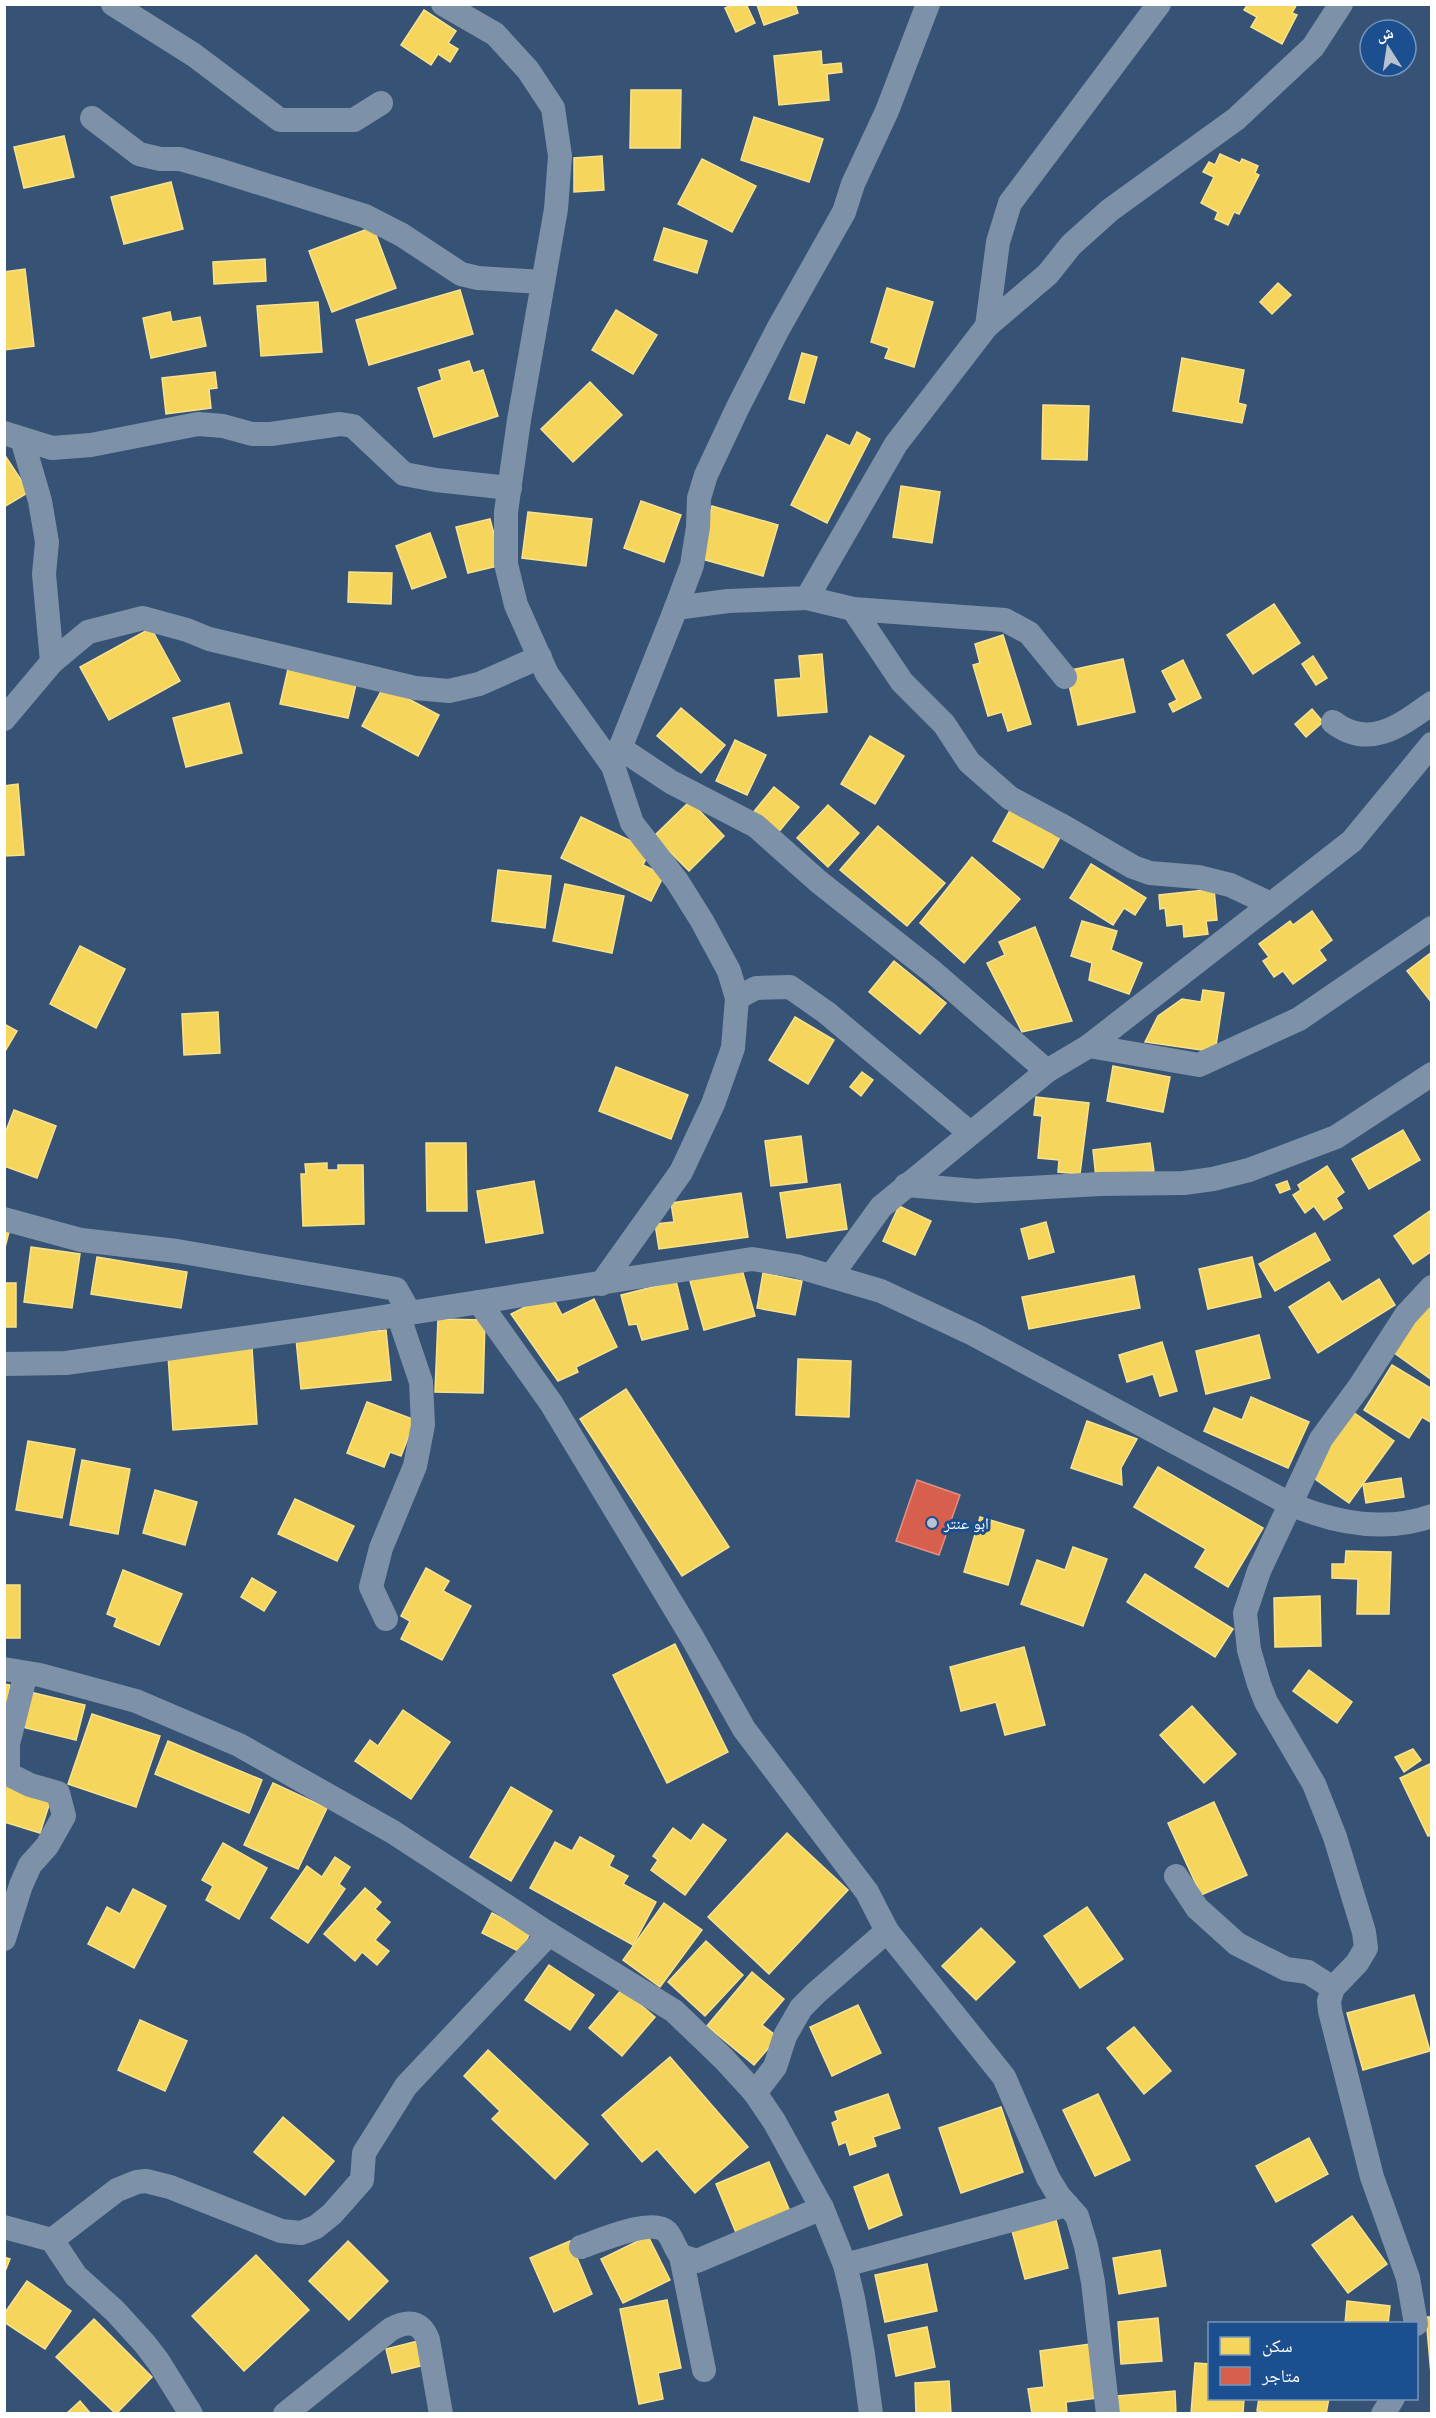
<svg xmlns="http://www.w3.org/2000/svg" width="1436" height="2418" font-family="Montserrat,'Noto Naskh Arabic',sans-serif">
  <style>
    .homes { fill: #f6d55c; stroke: #f9e28d; stroke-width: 1.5 }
    .shops { fill: #d6604d; stroke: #e29082; stroke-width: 1.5 }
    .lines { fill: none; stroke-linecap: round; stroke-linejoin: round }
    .minor { stroke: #7d92a8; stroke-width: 24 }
    .poi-dot { fill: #b9c2ce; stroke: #1b4f8f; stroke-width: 2 }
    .labels { text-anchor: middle; stroke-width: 6; stroke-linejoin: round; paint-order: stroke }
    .poi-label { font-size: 16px; fill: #fff; stroke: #1b4f8f; text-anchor: start }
  </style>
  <rect width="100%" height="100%" fill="#365274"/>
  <g class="homes">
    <path d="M733 4H746L755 23 736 32 725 8Z"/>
    <path d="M795 4 798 13 764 25 757 5Z"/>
    <path d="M1248 4H1297L1292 13 1297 15 1282 44 1251 27 1257 17 1244 10Z"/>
    <path d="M424 10 456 31 448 43 458 49 450 62 438 54 431 65 401 45Z"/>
    <path d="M821 51 822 65 841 63 842 72 827 74 829 100 779 105 774 56Z"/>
    <path d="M631 90H681L680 148H630Z"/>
    <path d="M754 117 823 139 809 182 741 160Z"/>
    <path d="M64 136 74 177 24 188 14 147Z"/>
    <path d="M1220 154 1240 163 1242 159 1258 166 1255 173 1259 175 1239 214 1234 212 1228 225 1215 219 1218 212 1201 203 1214 177 1203 172 1209 162 1215 165Z"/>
    <path d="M602 156 604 190 574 192V158Z"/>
    <path d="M702 159 756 186 732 232 678 204Z"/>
    <path d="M171 182 183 229 124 244 111 197Z"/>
    <path d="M373 227 396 288 332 312 309 251Z"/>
    <path d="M664 228 707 241 697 273 654 260Z"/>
    <path d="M265 259 266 281 214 284 213 262Z"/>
    <path d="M25 269 34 346 4 350V272Z"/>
    <path d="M1278 283 1291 295 1272 314 1260 302Z"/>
    <path d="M887 288 933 302 914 367 885 358 889 348 871 342Z"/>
    <path d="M460 290 473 334 369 365 356 320Z"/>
    <path d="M318 302 322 352 261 356 257 306Z"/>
    <path d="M616 310 657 335 633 374 592 350Z"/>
    <path d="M170 312 172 322 200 317 206 346 151 358 143 318Z"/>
    <path d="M802 353 817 357 804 403 789 399Z"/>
    <path d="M1182 358 1244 370 1238 403 1246 405 1242 423 1173 411Z"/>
    <path d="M469 361 473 373 483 370 498 416 434 437 418 388 442 380 439 370Z"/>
    <path d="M215 372 217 388 209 389 211 408 166 414 162 378Z"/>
    <path d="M590 382 622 415 573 462 541 429Z"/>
    <path d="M1043 405 1089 406 1087 460 1042 459Z"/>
    <path d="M857 432 870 439 827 523 791 505 827 435 850 446Z"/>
    <path d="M4 454 29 492 4 507Z"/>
    <path d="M901 486 940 492 932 543 893 537Z"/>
    <path d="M641 501 681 515 664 562 624 548Z"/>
    <path d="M712 506 778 525 763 576 698 558Z"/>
    <path d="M528 512 592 519 586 566 522 558Z"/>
    <path d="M490 519 502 565 468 573 456 527Z"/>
    <path d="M430 533 446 577 412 589 396 546Z"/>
    <path d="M349 572 392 573 391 604 348 602Z"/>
    <path d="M1274 604 1300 643 1253 674 1227 635Z"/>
    <path d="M151 628 180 681 109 720 80 667Z"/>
    <path d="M1003 635 1031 724 1008 731 1002 712 988 716 973 665 980 663 975 644Z"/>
    <path d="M822 654 827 712 778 716 775 680 801 678 799 656Z"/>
    <path d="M1313 656 1327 678 1316 685 1302 664Z"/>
    <path d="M1123 659 1135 712 1078 725 1066 671Z"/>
    <path d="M1183 660 1201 698 1173 712 1169 704 1177 700 1162 671Z"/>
    <path d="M289 665 357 680 348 718 280 704Z"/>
    <path d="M384 686 439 715 418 756 362 726Z"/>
    <path d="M229 703 242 753 186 767 173 718Z"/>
    <path d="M681 708 725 745 701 773 657 736Z"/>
    <path d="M1312 709 1323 722 1306 737 1295 724Z"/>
    <path d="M870 736 904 756 875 804 841 784Z"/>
    <path d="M735 740 766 755 747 795 716 781Z"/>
    <path d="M18 784 24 855 4 856V786Z"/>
    <path d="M774 787 799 807 777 834 752 814Z"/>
    <path d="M690 801 724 836 689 871 654 836Z"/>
    <path d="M828 805 859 833 828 867 797 838Z"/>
    <path d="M1013 805 1063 832 1043 868 993 841Z"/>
    <path d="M581 817 650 850 643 865 664 875 651 901 561 858Z"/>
    <path d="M878 826 945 883 907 926 840 870Z"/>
    <path d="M972 857 1020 899 964 963 920 923Z"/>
    <path d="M1091 864 1146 898 1135 915 1124 908 1113 925 1070 898Z"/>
    <path d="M498 870 551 876 545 928 492 921Z"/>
    <path d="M565 884 624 896 612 953 553 941Z"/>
    <path d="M1214 889 1217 920 1206 921 1208 934 1184 937 1183 924 1167 926 1165 908 1160 909 1159 895Z"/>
    <path d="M1312 911 1332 940 1319 950 1326 960 1293 984 1283 971 1274 977 1263 961 1269 957 1259 944 1290 921 1293 925Z"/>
    <path d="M1082 921 1117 931 1111 950 1142 963 1129 994 1089 980 1092 963 1071 956Z"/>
    <path d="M1035 927 1072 1021 1022 1032 987 963 1005 955 999 942Z"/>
    <path d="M80 946 125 969 96 1028 50 1004Z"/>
    <path d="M1432 952V1003L1407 971Z"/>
    <path d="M894 961 946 1003 920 1034 869 992Z"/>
    <path d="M1203 990 1224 993 1215 1052 1145 1042 1158 1016 1182 999 1201 1002Z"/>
    <path d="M218 1012 220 1053 184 1055 182 1014Z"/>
    <path d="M795 1017 834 1040 808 1084 769 1060Z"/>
    <path d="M4 1024 17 1031 4 1053Z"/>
    <path d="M1113 1066 1170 1077 1163 1112 1107 1101Z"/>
    <path d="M616 1067 688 1095 671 1139 599 1111Z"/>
    <path d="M862 1072 873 1080 861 1096 850 1087Z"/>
    <path d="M1036 1097 1089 1103 1080 1174 1058 1172 1059 1160 1038 1158 1042 1116 1034 1115Z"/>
    <path d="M14 1110 56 1126 37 1178 4 1166V1136Z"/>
    <path d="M1403 1130 1420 1160 1369 1189 1352 1159Z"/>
    <path d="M801 1136 807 1182 771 1186 765 1141Z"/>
    <path d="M426 1143H466L467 1211H427Z"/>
    <path d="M1150 1143 1154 1171 1096 1178 1093 1150Z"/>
    <path d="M327 1163V1170H338V1165H363L364 1224 303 1226 301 1174H306L305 1164Z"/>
    <path d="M1327 1166 1344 1192 1336 1198 1342 1208 1324 1220 1314 1206 1305 1213 1293 1195 1301 1190 1298 1185Z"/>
    <path d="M534 1181 543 1233 486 1243 477 1191Z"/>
    <path d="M1287 1181 1290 1189 1280 1193 1276 1185Z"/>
    <path d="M840 1184 847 1229 787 1238 780 1193Z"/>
    <path d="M741 1193 748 1237 659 1249 655 1224 674 1222 671 1203Z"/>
    <path d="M899 1206 931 1221 915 1255 883 1241Z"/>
    <path d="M1430 1211 1432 1251 1413 1264 1394 1236Z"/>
    <path d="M1046 1222 1054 1252 1029 1259 1021 1229Z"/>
    <path d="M4 1231 9 1232 4 1251Z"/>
    <path d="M1315 1233 1330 1260 1275 1291 1259 1264Z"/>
    <path d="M31 1247 80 1254 72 1308 24 1302Z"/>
    <path d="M97 1257 187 1272 181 1308 91 1294Z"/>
    <path d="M1252 1257 1261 1297 1208 1309 1199 1269Z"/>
    <path d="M741 1266 755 1316 704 1330 690 1281Z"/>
    <path d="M763 1273 802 1281 795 1315 757 1308Z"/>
    <path d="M1134 1276 1140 1308 1029 1329 1022 1297Z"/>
    <path d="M1379 1279 1395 1305 1318 1353 1289 1307 1329 1282 1342 1302Z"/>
    <path d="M676 1281 688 1329 642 1340 637 1324 629 1325 621 1295Z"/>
    <rect x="4" y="1283" width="12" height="44"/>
    <path d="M551 1294 562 1315 594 1299 617 1347 576 1367 578 1372 558 1381 511 1314Z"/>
    <path d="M1426 1306 1432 1310V1380L1393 1352Z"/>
    <path d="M438 1319 485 1320 483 1393 435 1392Z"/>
    <path d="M386 1330 391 1380 301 1389 296 1339Z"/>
    <path d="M1259 1335 1270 1378 1206 1394 1196 1351Z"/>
    <path d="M1162 1342 1177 1391 1160 1396 1153 1374 1127 1382 1119 1355Z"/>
    <path d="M252 1348 257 1424 173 1430 168 1355Z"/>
    <path d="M798 1359 851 1361 849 1417 796 1415Z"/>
    <path d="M1392 1365 1432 1389V1423L1422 1417 1409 1438 1364 1410Z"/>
    <path d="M626 1389 729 1547 682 1576 580 1419Z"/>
    <path d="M1251 1397 1309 1422 1288 1468 1204 1431 1214 1408 1242 1420Z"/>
    <path d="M367 1402 415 1420 401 1456 390 1452 384 1467 347 1453Z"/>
    <path d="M1353 1412 1394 1441 1349 1503 1308 1474Z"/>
    <path d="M1087 1421 1137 1439 1121 1468 1122 1485 1071 1468Z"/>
    <path d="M28 1441 75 1449 62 1518 16 1510Z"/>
    <path d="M82 1460 130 1469 118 1534 70 1525Z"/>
    <path d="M1158 1467 1263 1528 1228 1587 1195 1567 1206 1549 1134 1507Z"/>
    <path d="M1401 1478 1404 1497 1366 1503 1363 1484Z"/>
    <path d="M155 1490 197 1502 185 1545 143 1533Z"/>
    <path d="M295 1499 354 1526 337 1561 278 1534Z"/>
    <path d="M980 1517 1024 1530 1008 1585 964 1572Z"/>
    <path d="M1073 1547 1107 1559 1083 1626 1021 1604 1037 1560 1065 1570Z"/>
    <path d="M1346 1551 1391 1552 1389 1614H1357L1358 1579 1332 1578V1564H1345Z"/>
    <path d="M426 1568 449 1581 443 1591 471 1606 442 1660 401 1639 410 1621 401 1616Z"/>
    <path d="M123 1570 182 1594 159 1645 114 1626 117 1618 107 1614Z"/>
    <path d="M1145 1574 1233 1629 1215 1657 1127 1602Z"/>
    <path d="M252 1578 276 1592 264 1611 241 1597Z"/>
    <rect x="4" y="1585" width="16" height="53"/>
    <path d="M1320 1596 1321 1646 1275 1647 1274 1598Z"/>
    <path d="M675 1644 728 1752 667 1783 613 1675Z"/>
    <path d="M1024 1647 1045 1725 1005 1735 996 1702 961 1711 950 1667Z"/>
    <path d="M1309 1670 1352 1702 1337 1723 1293 1691Z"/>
    <path d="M4 1684 10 1685 4 1716Z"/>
    <path d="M30 1692 85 1705 76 1740 22 1727Z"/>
    <path d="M1192 1706 1236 1754 1204 1783 1160 1735Z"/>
    <path d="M403 1710 450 1742 411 1799 355 1761 370 1740 378 1746Z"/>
    <path d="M92 1714 160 1736 136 1807 68 1784Z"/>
    <path d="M168 1741 262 1780 249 1813 155 1774Z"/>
    <path d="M1413 1749 1421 1760 1404 1772 1395 1757Z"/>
    <path d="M1432 1763V1835L1428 1836 1400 1778Z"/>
    <path d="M273 1783 327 1808 298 1869 244 1845Z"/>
    <path d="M4 1785 51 1799 40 1833 4 1822Z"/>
    <path d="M511 1787 552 1811 511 1881 470 1857Z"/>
    <path d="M1214 1802 1247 1875 1201 1895 1168 1823Z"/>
    <path d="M703 1824 726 1840 685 1895 651 1870 658 1860 653 1856 673 1828 691 1841Z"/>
    <path d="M787 1833 848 1890 769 1974 708 1917Z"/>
    <path d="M580 1837 614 1856 609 1866 628 1876 623 1884 656 1902 633 1945 530 1888 555 1842 572 1851Z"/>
    <path d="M223 1843 267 1868 239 1919 206 1900 213 1886 202 1880Z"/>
    <path d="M335 1857 350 1867 339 1884 345 1889 308 1943 271 1918 307 1866 322 1877Z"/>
    <path d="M365 1888 381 1902 375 1909 390 1922 375 1940 389 1951 377 1965 362 1952 355 1961 324 1934Z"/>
    <path d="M133 1889 166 1906 134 1968 88 1944 107 1907 120 1914Z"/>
    <path d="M664 1903 702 1930 660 1987 623 1960Z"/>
    <path d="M1087 1907 1123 1959 1080 1988 1044 1936Z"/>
    <path d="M492 1913 530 1933 520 1952 482 1933Z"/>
    <path d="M981 1928 1015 1962 976 2000 942 1966Z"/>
    <path d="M706 1941 743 1975 705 2016 668 1982Z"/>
    <path d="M549 1965 594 1995 570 2030 525 2000Z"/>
    <path d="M752 1972 784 1999 762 2025 778 2037 754 2065 707 2026Z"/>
    <path d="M622 1989 655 2017 622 2056 589 2028Z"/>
    <path d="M1414 1995 1430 2051 1363 2070 1347 2013Z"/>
    <path d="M858 2005 881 2053 832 2076 810 2027Z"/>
    <path d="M140 2020 187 2041 165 2091 118 2070Z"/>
    <path d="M1134 2027 1171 2071 1144 2094 1107 2048Z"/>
    <path d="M488 2050 588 2144 555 2179 492 2119 500 2111 464 2076Z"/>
    <path d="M670 2057 748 2147 695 2193 657 2149 642 2162 602 2115Z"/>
    <path d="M888 2094 900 2128 873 2137 876 2146 850 2155 846 2142 839 2145 832 2123 838 2120 835 2112Z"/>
    <path d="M1098 2094 1130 2160 1095 2176 1063 2110Z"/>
    <path d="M1001 2107 1023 2172 961 2193 939 2128Z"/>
    <path d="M283 2117 334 2161 305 2195 254 2152Z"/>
    <path d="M1309 2138 1328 2174 1276 2202 1256 2166Z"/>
    <path d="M769 2162 792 2216 739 2240 716 2184Z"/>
    <path d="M888 2174 902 2215 869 2229 854 2187Z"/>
    <path d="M1352 2216 1387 2264 1348 2293 1312 2245Z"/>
    <path d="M1056 2220 1068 2268 1025 2279 1012 2231Z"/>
    <path d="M648 2236 670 2280 623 2303 601 2259Z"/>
    <path d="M348 2241 388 2281 349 2320 309 2281Z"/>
    <path d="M570 2241 592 2294 554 2312 530 2258Z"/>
    <path d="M1160 2250 1166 2286 1119 2294 1113 2258Z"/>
    <path d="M256 2255 309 2310 244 2371 192 2316Z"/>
    <path d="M4 2257 10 2259 4 2274Z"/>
    <path d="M927 2264 937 2311 885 2322 875 2275Z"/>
    <path d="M27 2281 71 2311 45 2349 4 2322V2314Z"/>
    <path d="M667 2300 681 2368 658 2373 663 2399 639 2404 620 2309Z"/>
    <path d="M1347 2301 1390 2306 1388 2324H1345Z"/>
    <path d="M1426 2317H1432V2386Z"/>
    <path d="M1158 2318 1162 2361 1121 2364 1118 2322Z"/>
    <path d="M94 2319 152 2377 116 2414 56 2357Z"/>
    <path d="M927 2327 935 2367 896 2376 888 2335Z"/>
    <path d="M418 2341 425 2365 392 2373 386 2349Z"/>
    <path d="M1090 2344 1097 2398 1066 2402 1067 2414H1032L1028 2389 1044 2387 1040 2351Z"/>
    <path d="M1195 2363 1210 2364V2398H1244L1243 2414H1191Z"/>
    <path d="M949 2381 951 2414H916L915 2383Z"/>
    <path d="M1175 2391 1176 2414H1118L1117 2396Z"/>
    <path d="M1259 2398H1329L1326 2414H1274L1257 2411Z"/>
    <path d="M80 2401 91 2414H66Z"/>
  </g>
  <path class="shops" d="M917 1480 960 1495 939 1555 896 1541Z"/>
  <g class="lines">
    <g class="minor">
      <path d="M113 4 194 55 280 120H354L381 103"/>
      <path d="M443 4 495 34 528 70 553 108 560 156 556 209 519 420 506 512V564L516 605 547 674 613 766 632 823 677 881 702 921 729 971 737 998 733 1048 713 1104 681 1172 601 1284"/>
      <path d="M92 118 139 154 160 159H180L215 169 365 216 402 235 461 274 478 278 542 282"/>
      <path d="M987 326 998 242 1010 203 1159 4"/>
      <path d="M4 433 52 448 91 445 198 424 223 426 252 434H271L340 424 353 426 404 474 436 480 510 488"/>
      <path d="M22 439 40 501 47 542 44 574 52 662"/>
      <path d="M807 598 853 609 1005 620 1029 633 1065 677"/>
      <path d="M676 608 692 565 698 527 699 498 706 475 738 407 778 329 844 212 853 184 887 111 928 4"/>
      <path d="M853 609 902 682 944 724 969 762 1010 798 1059 824 1133 867 1150 873 1198 877 1230 885 1271 904"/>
      <path d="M4 719 52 662 88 632 143 618 187 630 209 639 415 688 449 691 479 684 540 657"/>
      <path d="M1333 722C1369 750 1400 726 1432 703"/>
      <path d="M620 748 671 782 756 826 819 882 933 972 1047 1071"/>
      <path d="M613 766 676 608 728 601 807 598 896 444 987 326 1048 274 1071 245 1110 210 1236 119 1313 47 1341 4"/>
      <path d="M737 998 756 988 790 987 827 1013 970 1133"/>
      <path d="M1089 1046 1199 1065 1299 1019 1432 928"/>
      <path d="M906 1185 976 1191 1100 1184 1184 1183 1213 1179 1249 1170 1336 1137 1432 1074"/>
      <path d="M4 1219 81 1240 177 1251 396 1289 409 1312"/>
      <path d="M831 1276 881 1207 1047 1071 1089 1046 1352 841 1432 744"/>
      <path d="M479 1302 551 1403 692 1637 744 1729 867 1892 887 1931 816 1993 801 2008 785 2036 775 2067 755 2093"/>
      <path d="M4 1364 66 1363 308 1329 752 1259 796 1266 881 1291 973 1334 1290 1504C1335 1523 1384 1533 1432 1516"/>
      <path d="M386 1619 371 1587 381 1548 415 1466 423 1425 421 1382 398 1314"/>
      <path d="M4 1669 40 1675 136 1701 239 1745 393 1832 549 1934 674 2011 724 2059 755 2093 774 2121 822 2208 845 2265 853 2298 863 2354 871 2414"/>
      <path d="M1176 1876 1197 1908 1237 1944 1286 1969 1308 1972 1333 1988"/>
      <path d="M887 1931 1004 2077 1048 2178 1059 2196 1077 2216 1086 2246 1093 2282 1108 2414"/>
      <path d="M4 1939 21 1885 30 1865 47 1846 64 1816 58 1793 30 1785 8 1774V1744L26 1673"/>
      <path d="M4 2227 52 2240 76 2276 115 2311 145 2344 158 2361 191 2414"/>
      <path d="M52 2240 117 2190 137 2182 146 2181 170 2187 281 2231 301 2233 316 2227 332 2214 362 2180 364 2153 406 2086 549 1934"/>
      <path d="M581 2247C599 2241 652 2217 667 2232 673 2239 675 2249 681 2256L697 2261 822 2208"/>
      <path d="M681 2256 704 2370"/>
      <path d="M845 2265 1067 2205"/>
      <path d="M1416 2324 1408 2278 1372 2177 1330 2011 1329 2001 1333 1988 1357 1963 1366 1948 1364 1932 1335 1837 1314 1784 1266 1702 1259 1684 1249 1650 1245 1613 1259 1571 1321 1439 1360 1386 1406 1315 1432 1287"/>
      <path d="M285 2414 391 2329C408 2320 421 2321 428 2340L441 2414"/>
      <path d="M1383 2414 1393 2398"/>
    </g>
  </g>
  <circle class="poi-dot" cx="932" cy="1523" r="6"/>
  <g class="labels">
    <g class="poi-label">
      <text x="944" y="1529">ابو عنتر</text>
    </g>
  </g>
  <rect width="1436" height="2418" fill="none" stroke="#ffffff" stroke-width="12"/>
  <rect x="1208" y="2322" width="210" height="78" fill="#1b4f8f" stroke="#7695bc" stroke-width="1.5"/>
  <rect x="1220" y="2337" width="30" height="18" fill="#f6d55c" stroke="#7695bc" stroke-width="1.5"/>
  <text x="1262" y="2352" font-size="18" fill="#ffffff">سكن</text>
  <rect x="1220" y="2367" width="30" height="18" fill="#d6604d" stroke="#7695bc" stroke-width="1.5"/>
  <text x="1262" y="2382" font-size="18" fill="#ffffff">متاجر</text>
  <g transform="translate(1388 48) rotate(348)"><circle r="28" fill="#1b4f8f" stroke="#7695bc" stroke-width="1.5"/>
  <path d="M0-4.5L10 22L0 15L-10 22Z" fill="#b9c2ce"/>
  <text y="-9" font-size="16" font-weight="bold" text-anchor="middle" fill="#ffffff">ش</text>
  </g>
</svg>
